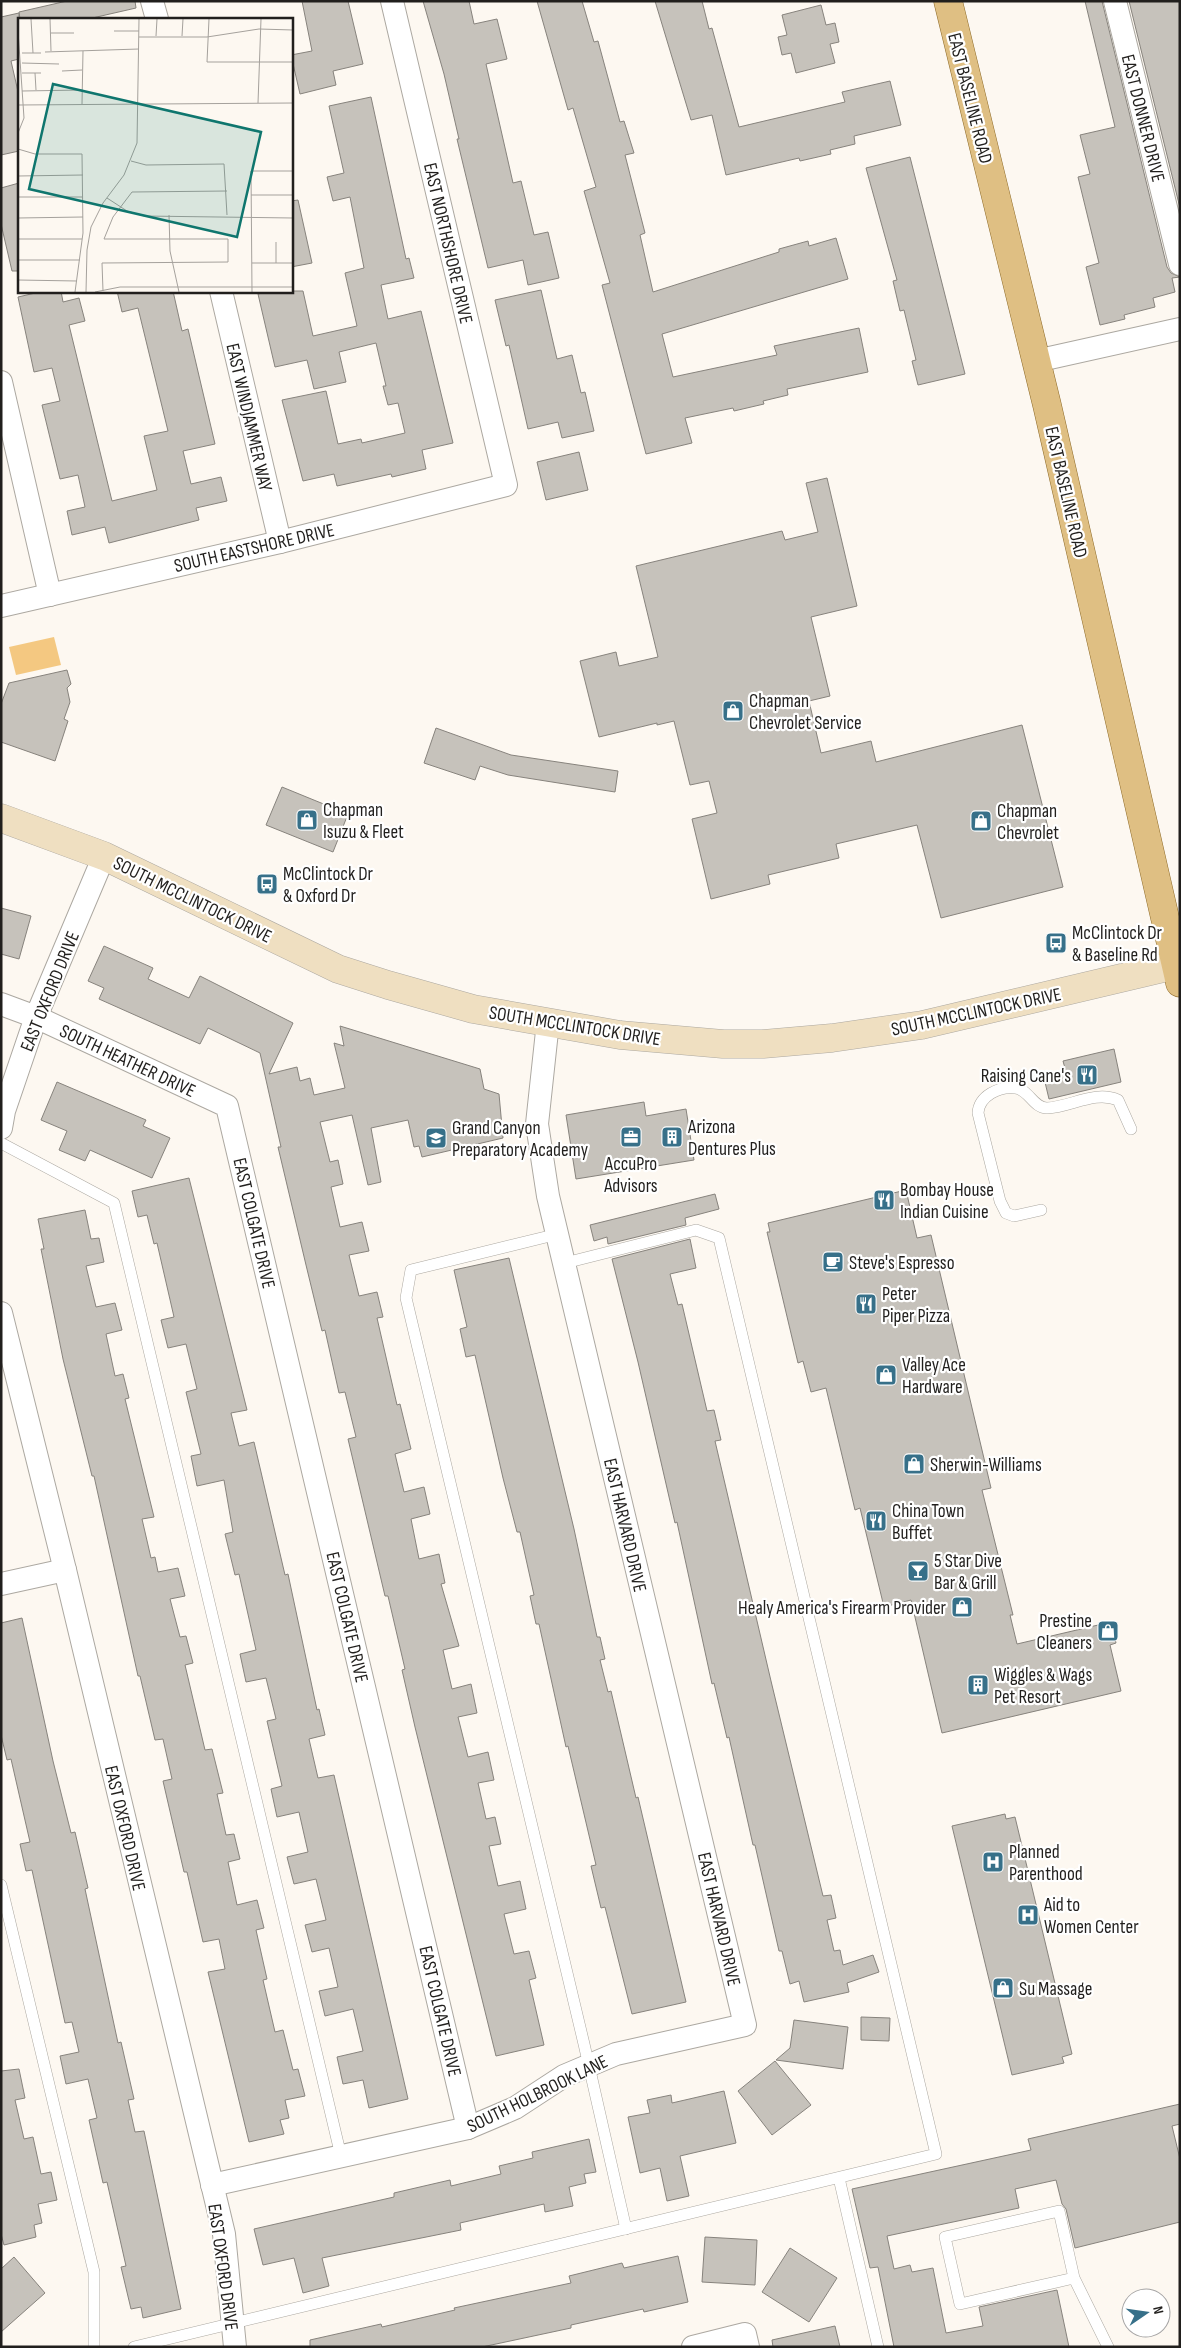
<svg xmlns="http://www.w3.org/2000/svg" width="1181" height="2348" font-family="'Sofia Sans Condensed',sans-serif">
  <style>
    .green { fill: #f4c881 }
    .building { fill: #c6c2bb; stroke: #87837d }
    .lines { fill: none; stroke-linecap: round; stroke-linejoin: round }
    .lane-casing { stroke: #aca8a1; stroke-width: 12 }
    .street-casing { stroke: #aca8a1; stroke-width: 24 }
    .secondary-casing { stroke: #aca8a1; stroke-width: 29 }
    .primary-casing { stroke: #8e6b2a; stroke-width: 29 }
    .lane { stroke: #fff; stroke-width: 11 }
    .street { stroke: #fff; stroke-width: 22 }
    .secondary { stroke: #efdfc1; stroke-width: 28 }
    .primary { stroke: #dfbf83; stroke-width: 28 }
    .labels { text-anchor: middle; stroke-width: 4.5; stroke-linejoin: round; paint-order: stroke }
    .street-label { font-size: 19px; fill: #211f1d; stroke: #fff }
    .poi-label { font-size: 19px; fill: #211f1d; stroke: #fff; text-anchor: start }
    .inset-road { fill: none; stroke: #a5a19c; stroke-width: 1 }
    .view { fill: #0f766e; fill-opacity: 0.15; stroke: #0f766e; stroke-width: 2.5 }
    .inset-edge { fill: none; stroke: #211f1d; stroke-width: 2.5 }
  </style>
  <rect width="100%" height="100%" fill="#fdf8f1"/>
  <path class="green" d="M54 637 61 665 16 675 9 647Z"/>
  <g class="building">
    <path d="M67 1H135L136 8 88 19H20L19 12Z"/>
    <path d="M302 1H348L363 64 333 71 336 85 300 94 291 55 312 51Z"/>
    <path d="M423 1H469L474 24 497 19 507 59 486 64 513 183 521 181 534 235 548 232 559 278 528 285 523 260 488 268 457 139H459L444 74Z"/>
    <path d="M537 1H582L594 42 598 41 620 122 624 121 634 153 625 155 645 233 640 235 653 292 779 252V249L808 241 809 246 836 238 848 279 662 334 673 377 777 355 774 346 859 328 868 372 787 389 788 395 763 401 764 404 734 411 733 408 685 418 692 443 646 454 602 285 610 283 584 191 596 187 573 108 568 110Z"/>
    <path d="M655 1H702L709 29 712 28 739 127 845 102 842 92 890 81 901 125 854 136 855 144 830 150 831 154 800 161 799 158 726 175 712 115 691 120Z"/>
    <path d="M1085 1H1102L1167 267 1171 273 1180 277 1172 278 1175 292 1153 298 1155 307 1124 315 1125 319 1100 325 1086 267 1099 263 1078 177 1090 174 1080 135 1115 127Z"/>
    <path d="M1129 1H1180V208Z"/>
    <path d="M821 5 826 25 835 23 839 42 830 44 835 63 796 73 791 53 782 55 778 37 787 35 782 15Z"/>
    <path d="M19 13V59L11 61 19 96V151L1 155V17Z"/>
    <path d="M371 97 406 259 409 258 414 278 381 285 388 319 421 311 453 443 422 450 426 469 392 477 391 474 337 486 334 474 303 481 282 400 326 391 338 444 361 439 362 443 405 433 398 403 388 405 383 386H386L376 343 339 352 346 382 314 389 307 360 275 367 258 294 272 291H303L313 336 357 326 345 273 364 268 350 197 333 201 327 177 344 173 329 106Z"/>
    <path d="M910 157 965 374 918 385 912 361 916 360 904 310 900 311 893 281 897 280 866 168Z"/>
    <path d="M19 183V271H12L1 224V188Z"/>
    <path d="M298 200 312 263 291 267V201Z"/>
    <path d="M541 290 557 359 572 355 581 393 585 392 594 431 562 438 558 422 528 429 509 345 506 346 495 300Z"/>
    <path d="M44 291H61L63 302 79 298 85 321 69 325 112 501 157 490 144 436 168 431 138 308 122 312 117 291H173L182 331 188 329 215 444 183 451 191 484 221 477 227 501 196 508 199 520 109 543 105 527 72 535 67 511 85 507 78 475 60 479 42 405 60 401 52 368 34 372 18 297Z"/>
    <path d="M579 452 588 490 546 500 537 462Z"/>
    <path d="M827 478 857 606 811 617 830 696 809 701 821 753 871 741 876 762 1022 725 1063 887 941 918 917 825 836 844 839 858 768 875 770 884 711 899 692 819 717 813 709 781 690 785 674 721 657 725V723L599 737 580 661 616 652 619 666 658 657 636 566 782 531 785 540 818 532 806 483Z"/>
    <path d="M67 670 71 684 67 688 70 702 64 719 68 721 55 761 1 742V704L9 683Z"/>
    <path d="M436 728 511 755 618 771 615 792 508 775 480 766 475 780 424 763Z"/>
    <path d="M282 787 348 814 333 852 266 825Z"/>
    <path d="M1 908 31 916 19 959 1 954Z"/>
    <path d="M104 946 153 968 148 979 189 998 200 976 293 1023 269 1074 297 1067 300 1081 310 1078 314 1095 345 1088 334 1043 344 1046 340 1026 480 1069 484 1089 499 1094 503 1138 422 1157 419 1146 414 1147 408 1120 371 1128 381 1182 368 1185 352 1115 320 1122 330 1162 338 1160 343 1184 331 1187 340 1227 362 1222 369 1251 349 1255 359 1296 377 1292 383 1317 377 1318 397 1405 400 1404 411 1449 395 1454 404 1492 424 1487 430 1514 411 1519 419 1559 439 1554 445 1583 441 1584 459 1646 443 1650 452 1689 471 1684 477 1713 458 1717 468 1757 488 1752 494 1780 478 1783 486 1819 495 1817 501 1844 489 1846 498 1886 520 1881 526 1909 504 1914 514 1954 529 1951 536 1978 529 1980 544 2045 496 2056 415 1727 402 1670 405 1669 388 1596H385L348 1439 356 1437 345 1392 339 1393 325 1330 322 1331 306 1265 278 1147H281L260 1053 208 1028 200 1044 99 999 104 988 88 981Z"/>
    <path d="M1114 1049 1121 1082 1049 1099 1044 1078 1066 1072 1063 1061Z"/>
    <path d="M57 1082 146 1120 143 1126 170 1138 152 1178 90 1150 85 1161 59 1150 67 1131 41 1120Z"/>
    <path d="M644 1102 646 1116 686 1109 694 1160 576 1179 566 1115Z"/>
    <path d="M189 1178 247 1410 231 1413 239 1446 254 1442 285 1575 288 1574 317 1710 319 1709 325 1735 309 1739 318 1778 334 1775 408 2099 369 2108 363 2080 343 2084 337 2057 363 2051 353 2009 325 2016 319 1991 338 1987 329 1948 312 1952 305 1925 326 1920 316 1879 294 1884 287 1857 308 1852 299 1812 277 1817 271 1789 282 1786 267 1721 276 1719 266 1678 246 1682 240 1654 256 1650 239 1574 235 1575 225 1534 233 1532 224 1480 197 1486 191 1456 201 1454 186 1392 197 1389 186 1344 168 1348 161 1320 174 1317 157 1243 154 1244 147 1215 138 1217 132 1191Z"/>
    <path d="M906 1190 917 1238 931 1235 991 1488 982 1490 1013 1615H1010L1017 1644 1111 1622 1116 1643 1110 1645 1121 1691 942 1733 911 1600 884 1607 860 1508 855 1510 826 1388 811 1392 803 1361 798 1363 767 1232H770L768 1223Z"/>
    <path d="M715 1194 719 1209 685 1218 686 1225 608 1244 607 1237 594 1241 590 1225Z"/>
    <path d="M85 1210 91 1239 99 1238 104 1262 86 1266 96 1307 115 1303 122 1330 106 1334 115 1376 123 1374 129 1398 125 1399 154 1517 142 1519 151 1558 155 1557 158 1572 178 1568 185 1596 170 1599 180 1637 186 1636 193 1663 185 1665 205 1750 212 1749 223 1793 217 1794 226 1835 234 1834 240 1859 228 1862 237 1905 257 1900 264 1928 256 1930 267 1979 263 1980 275 2032 283 2030 293 2070 298 2069 305 2096 285 2100 289 2118 280 2120 284 2134 249 2142 208 1972 225 1969 219 1939 203 1942 187 1872H184L163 1781 172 1779 163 1739 155 1740 140 1676H138L94 1476H92L63 1359 41 1249H44L38 1219Z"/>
    <path d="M690 1239 696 1268 670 1274 678 1305 682 1304 707 1411 714 1410 721 1440 715 1441 771 1681 823 1896 831 1895 836 1918 827 1920 834 1951 840 1950 843 1965 873 1955 879 1972 847 1983 849 1992 804 2002 799 1981 790 1984 782 1951H779L755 1845H753L729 1737 727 1738 714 1683 712 1684 677 1522 675 1523 638 1362 612 1259Z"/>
    <path d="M509 1258 574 1529 597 1637H600L605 1659 600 1660 608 1692 611 1691 636 1798 638 1797 686 2002 632 2014 605 1907 601 1908 591 1866 596 1865 568 1746 566 1747 539 1624H536L530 1596 534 1595 520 1532H517L503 1478 475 1355 466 1357 460 1329 467 1327 454 1270Z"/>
    <path d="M22 1618 53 1761 71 1833 75 1832 88 1888 85 1889 118 2043 121 2042 134 2099 128 2100 135 2132 144 2131 181 2309 143 2318 141 2307 131 2309 121 2267 126 2266 107 2182 103 2183 89 2120 97 2118 88 2079 66 2084 60 2056 79 2052 72 2022 65 2023 32 1870 26 1871 20 1844 30 1842 11 1759 7 1760 1 1735V1623Z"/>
    <path d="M1005 1814 1006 1819 1015 1817 1072 2054 1062 2057 1064 2063 1012 2075 952 1826Z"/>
    <path d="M861 2017 890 2018 889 2041 861 2040Z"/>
    <path d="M794 2020 848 2027 843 2069 776 2060 790 2048Z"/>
    <path d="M775 2061 811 2105 772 2135 738 2091Z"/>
    <path d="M19 2069 25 2098 15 2100 24 2139 33 2137 41 2174 51 2172 57 2200 38 2204 42 2223 34 2225 36 2237 4 2245 1 2234V2071Z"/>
    <path d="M724 2091 736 2143 680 2156 689 2196 667 2201 660 2168 640 2173 628 2117 650 2113 647 2100 671 2095 672 2103Z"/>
    <path d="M1180 2104V2124L1172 2126 1180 2159V2222L1075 2248 1066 2209 1062 2204 1056 2180 1015 2189 1019 2208 887 2236 894 2269 910 2265 912 2272 933 2268 946 2333 983 2326 979 2307 1057 2290 1069 2347H894L878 2267 870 2268 852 2189 1031 2150 1028 2139Z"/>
    <path d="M589 2139 596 2172 584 2174 586 2183 569 2187 573 2206 545 2212 544 2204 460 2223 461 2230 322 2258 329 2286 303 2293 294 2258 263 2265 254 2229 394 2197V2193L450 2180 451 2186 501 2174 499 2166 533 2158 532 2152Z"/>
    <path d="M705 2237 757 2240 755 2285 702 2282Z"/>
    <path d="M790 2248 837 2278 809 2322 762 2292Z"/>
    <path d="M678 2256 688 2302 644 2312 643 2309 571 2325V2328L482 2347H310V2340L381 2324 382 2327 455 2310 454 2308 571 2283 569 2276 622 2263 624 2268Z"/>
    <path d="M14 2257 45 2293 1 2332V2269Z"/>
    <path d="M835 2326 840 2347H773L772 2340Z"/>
  </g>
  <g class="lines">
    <g class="lane-casing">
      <g id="lane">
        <path d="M1 1143 114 1203 341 2156"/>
        <path d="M1041 1210 1014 1216 1006 1213 1000 1201 978 1113C979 1096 999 1086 1015 1088 1029 1089 1033 1108 1047 1108 1071 1107 1095 1090 1118 1100L1131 1129"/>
        <path d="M558 1234 411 1270 406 1298 584 2044 626 2229"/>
        <path d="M1 1885 94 2272V2347"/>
        <path d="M839 2178 878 2347"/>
        <path d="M1074 2278 960 2304 945 2237 1059 2211 1074 2278 1108 2347"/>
        <path d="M134 2347 936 2154 719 1238 696 1230 565 1263"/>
      </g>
    </g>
    <g class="street-casing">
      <g id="street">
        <path d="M152 1 157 19"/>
        <path d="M1115 1 1180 264"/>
        <path d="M221 291 280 542"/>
        <path d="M1036 361 1180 329"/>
        <path d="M1 382 50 595"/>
        <path d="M1 606 280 542 506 485 392 1"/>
        <path d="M1 1004 36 1017 227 1106 468 2128"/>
        <path d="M1 1128 4 1111 36 1017 104 856"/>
        <path d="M1 1313 65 1570 224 2234 235 2347"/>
        <path d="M1 1584 65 1570"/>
        <path d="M212 2185 468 2128 515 2108 564 2076 616 2054 745 2025 548 1196 537 1124 548 1022"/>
        <path d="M693 2347 745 2334 748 2347"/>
      </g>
    </g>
    <g class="secondary-casing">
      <path id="secondary" d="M1 818 104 856 338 969 388 985 473 1009 620 1035 723 1044H763L832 1038 922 1025 1180 964"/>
    </g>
    <g class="primary-casing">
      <path id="primary" d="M948 1 1047 405 1180 983"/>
    </g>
    <use href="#lane" class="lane"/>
    <use href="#street" class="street"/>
    <use href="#secondary" class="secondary"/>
    <use href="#primary" class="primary"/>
  </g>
  <defs>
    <g id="shop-square" transform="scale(1.125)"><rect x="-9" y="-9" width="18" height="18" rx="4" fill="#377089" stroke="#fff"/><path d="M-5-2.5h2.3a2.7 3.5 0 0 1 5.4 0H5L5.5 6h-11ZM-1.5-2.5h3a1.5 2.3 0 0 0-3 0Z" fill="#fff"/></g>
    <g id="bus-square" transform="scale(1.125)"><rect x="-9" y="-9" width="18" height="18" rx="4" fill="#377089" stroke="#fff"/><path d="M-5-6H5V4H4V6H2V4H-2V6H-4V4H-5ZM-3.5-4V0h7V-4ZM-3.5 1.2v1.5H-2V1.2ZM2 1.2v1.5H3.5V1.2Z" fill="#fff"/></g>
    <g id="restaurant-square" transform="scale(1.125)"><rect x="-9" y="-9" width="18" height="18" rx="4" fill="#377089" stroke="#fff"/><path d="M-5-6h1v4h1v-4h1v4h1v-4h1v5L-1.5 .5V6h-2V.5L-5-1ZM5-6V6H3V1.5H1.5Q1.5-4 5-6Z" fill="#fff"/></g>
    <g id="office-square" transform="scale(1.125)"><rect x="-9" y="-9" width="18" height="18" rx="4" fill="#377089" stroke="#fff"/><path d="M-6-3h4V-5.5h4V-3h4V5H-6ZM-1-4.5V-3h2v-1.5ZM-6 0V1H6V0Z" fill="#fff"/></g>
    <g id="building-square" transform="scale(1.125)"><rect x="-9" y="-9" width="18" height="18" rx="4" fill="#377089" stroke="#fff"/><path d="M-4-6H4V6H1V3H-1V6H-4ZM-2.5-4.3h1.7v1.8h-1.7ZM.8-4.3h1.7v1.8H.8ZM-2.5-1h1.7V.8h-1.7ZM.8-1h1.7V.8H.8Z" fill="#fff"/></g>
    <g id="school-square" transform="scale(1.125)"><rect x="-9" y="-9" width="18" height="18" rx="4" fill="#377089" stroke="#fff"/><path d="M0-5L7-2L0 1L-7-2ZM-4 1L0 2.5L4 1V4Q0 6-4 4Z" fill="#fff"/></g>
    <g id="cafe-square" transform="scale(1.125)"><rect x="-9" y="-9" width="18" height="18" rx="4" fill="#377089" stroke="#fff"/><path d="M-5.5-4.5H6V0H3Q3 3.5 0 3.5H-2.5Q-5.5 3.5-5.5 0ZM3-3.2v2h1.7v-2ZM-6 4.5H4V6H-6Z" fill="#fff"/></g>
    <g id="bar-square" transform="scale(1.125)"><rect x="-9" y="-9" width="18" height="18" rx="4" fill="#377089" stroke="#fff"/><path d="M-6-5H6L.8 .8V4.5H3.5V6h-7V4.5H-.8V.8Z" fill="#fff"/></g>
    <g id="hospital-square" transform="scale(1.125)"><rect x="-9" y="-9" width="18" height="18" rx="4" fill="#377089" stroke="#fff"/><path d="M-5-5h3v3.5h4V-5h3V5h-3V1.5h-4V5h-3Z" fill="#fff"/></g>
  </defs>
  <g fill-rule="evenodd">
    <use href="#shop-square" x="733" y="711"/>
    <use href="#shop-square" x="307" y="820"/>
    <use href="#shop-square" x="981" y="821"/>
    <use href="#bus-square" x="267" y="884"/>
    <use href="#bus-square" x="1056" y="943"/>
    <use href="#restaurant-square" x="1087" y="1075"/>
    <use href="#office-square" x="631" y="1137"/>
    <use href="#building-square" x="672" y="1137"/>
    <use href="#school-square" x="436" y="1138"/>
    <use href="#restaurant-square" x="884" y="1200"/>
    <use href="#cafe-square" x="833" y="1262"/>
    <use href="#restaurant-square" x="866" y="1304"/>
    <use href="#shop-square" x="886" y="1375"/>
    <use href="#shop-square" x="914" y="1464"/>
    <use href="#restaurant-square" x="876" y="1521"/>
    <use href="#bar-square" x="918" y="1571"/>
    <use href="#shop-square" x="962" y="1607"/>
    <use href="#shop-square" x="1108" y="1631"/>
    <use href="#building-square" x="978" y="1685"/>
    <use href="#hospital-square" x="993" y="1862"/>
    <use href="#hospital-square" x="1028" y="1915"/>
    <use href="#shop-square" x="1003" y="1988"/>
  </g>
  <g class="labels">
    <g class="street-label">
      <text transform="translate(971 98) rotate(76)" y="7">EAST BASELINE ROAD</text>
      <text transform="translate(1144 118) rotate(76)" y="7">EAST DONNER DRIVE</text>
      <text transform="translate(449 243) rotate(77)" y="7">EAST NORTHSHORE DRIVE</text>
      <text transform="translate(250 417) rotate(77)" y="7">EAST WINDJAMMER WAY</text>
      <text transform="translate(1067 492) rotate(77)" y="7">EAST BASELINE ROAD</text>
      <text transform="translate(254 547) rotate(-13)" y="7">SOUTH EASTSHORE DRIVE</text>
      <text transform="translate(193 899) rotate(26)" y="7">SOUTH MCCLINTOCK DRIVE</text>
      <text transform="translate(49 991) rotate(-68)" y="7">EAST OXFORD DRIVE</text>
      <text transform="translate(976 1011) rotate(-12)" y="7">SOUTH MCCLINTOCK DRIVE</text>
      <text transform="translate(575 1025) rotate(9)" y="7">SOUTH MCCLINTOCK DRIVE</text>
      <text transform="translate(128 1060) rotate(25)" y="7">SOUTH HEATHER DRIVE</text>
      <text transform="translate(255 1223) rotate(77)" y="7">EAST COLGATE DRIVE</text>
      <text transform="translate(626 1525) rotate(77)" y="7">EAST HARVARD DRIVE</text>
      <text transform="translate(348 1617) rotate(77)" y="7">EAST COLGATE DRIVE</text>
      <text transform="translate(126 1828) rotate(77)" y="7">EAST OXFORD DRIVE</text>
      <text transform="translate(720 1919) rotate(77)" y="7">EAST HARVARD DRIVE</text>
      <text transform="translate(441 2011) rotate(77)" y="7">EAST COLGATE DRIVE</text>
      <text transform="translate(537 2093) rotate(-26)" y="7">SOUTH HOLBROOK LANE</text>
      <text transform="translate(224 2267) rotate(82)" y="7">EAST OXFORD DRIVE</text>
    </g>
    <g class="poi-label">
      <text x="749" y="707">Chapman<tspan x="749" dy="22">Chevrolet Service</tspan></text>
      <text x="323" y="816">Chapman<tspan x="323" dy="22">Isuzu &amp; Fleet</tspan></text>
      <text x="997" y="817">Chapman<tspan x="997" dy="22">Chevrolet</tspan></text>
      <text x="283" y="880">McClintock Dr<tspan x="283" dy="22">&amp; Oxford Dr</tspan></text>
      <text x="1072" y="939">McClintock Dr<tspan x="1072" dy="22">&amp; Baseline Rd</tspan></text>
      <text x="1071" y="1082" text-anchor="end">Raising Cane's</text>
      <text x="688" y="1133">Arizona<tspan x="688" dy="22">Dentures Plus</tspan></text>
      <text x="452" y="1134">Grand Canyon<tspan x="452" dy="22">Preparatory Academy</tspan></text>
      <text x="631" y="1170" text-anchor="middle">AccuPro<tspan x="631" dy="22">Advisors</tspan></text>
      <text x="900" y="1196">Bombay House<tspan x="900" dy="22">Indian Cuisine</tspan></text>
      <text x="849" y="1269">Steve's Espresso</text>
      <text x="882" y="1300">Peter<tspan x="882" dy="22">Piper Pizza</tspan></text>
      <text x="902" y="1371">Valley Ace<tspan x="902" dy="22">Hardware</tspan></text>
      <text x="930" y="1471">Sherwin-Williams</text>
      <text x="892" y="1517">China Town<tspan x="892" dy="22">Buffet</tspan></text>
      <text x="934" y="1567">5 Star Dive<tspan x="934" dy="22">Bar &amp; Grill</tspan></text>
      <text x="946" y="1614" text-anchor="end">Healy America's Firearm Provider</text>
      <text x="1092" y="1627" text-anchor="end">Prestine<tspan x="1092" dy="22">Cleaners</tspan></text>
      <text x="994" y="1681">Wiggles &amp; Wags<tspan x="994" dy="22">Pet Resort</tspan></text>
      <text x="1009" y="1858">Planned<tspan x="1009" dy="22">Parenthood</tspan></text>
      <text x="1044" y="1911">Aid to<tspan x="1044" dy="22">Women Center</tspan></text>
      <text x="1019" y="1995">Su Massage</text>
    </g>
  </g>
  <g transform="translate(18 18)">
    <rect width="275" height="275" fill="#fdf8f1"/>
    <path class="inset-road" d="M13 1 15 35M32 1 33 33M191 1 189 44H275M0 13 6 100 0 115M96 13H121M33 15H56M138 18 139 1M164 18 165 1M121 19H189L241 11 275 12M27 34 121 31M4 35H23M4 45 41 46M44 53 64 52M4 55H23M17 55 18 72M4 73 64 72M240 85 243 1M64 86 65 33M0 87 275 85M0 131 17 136H64L65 215 57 274M113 143 128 147 206 146 209 197M0 158 65 157M233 177H275M0 179H65M89 180 109 193 126 198 275 200M151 197 152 233 161 274M0 200 65 199M0 221H64M0 242H62M234 245H275M258 245V224M0 262 59 263M85 273 84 245 210 244V221H86L95 199 114 174 209 173M68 274 69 232 73 209 85 185 106 157 119 125 121 1M77 274 102 269H275M234 274 233 153H275"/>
    <path class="view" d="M35 66 243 114 219 219 11 171Z"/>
    <rect width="275" height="275" class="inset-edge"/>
  </g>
  <rect width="1181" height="2348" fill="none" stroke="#211f1d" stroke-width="5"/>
  <g transform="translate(1146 2313) rotate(77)"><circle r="24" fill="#ffffff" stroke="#a6a5a5"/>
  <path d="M0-4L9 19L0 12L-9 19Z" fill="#377089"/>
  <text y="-8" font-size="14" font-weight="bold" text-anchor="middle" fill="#211f1d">N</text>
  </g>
</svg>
